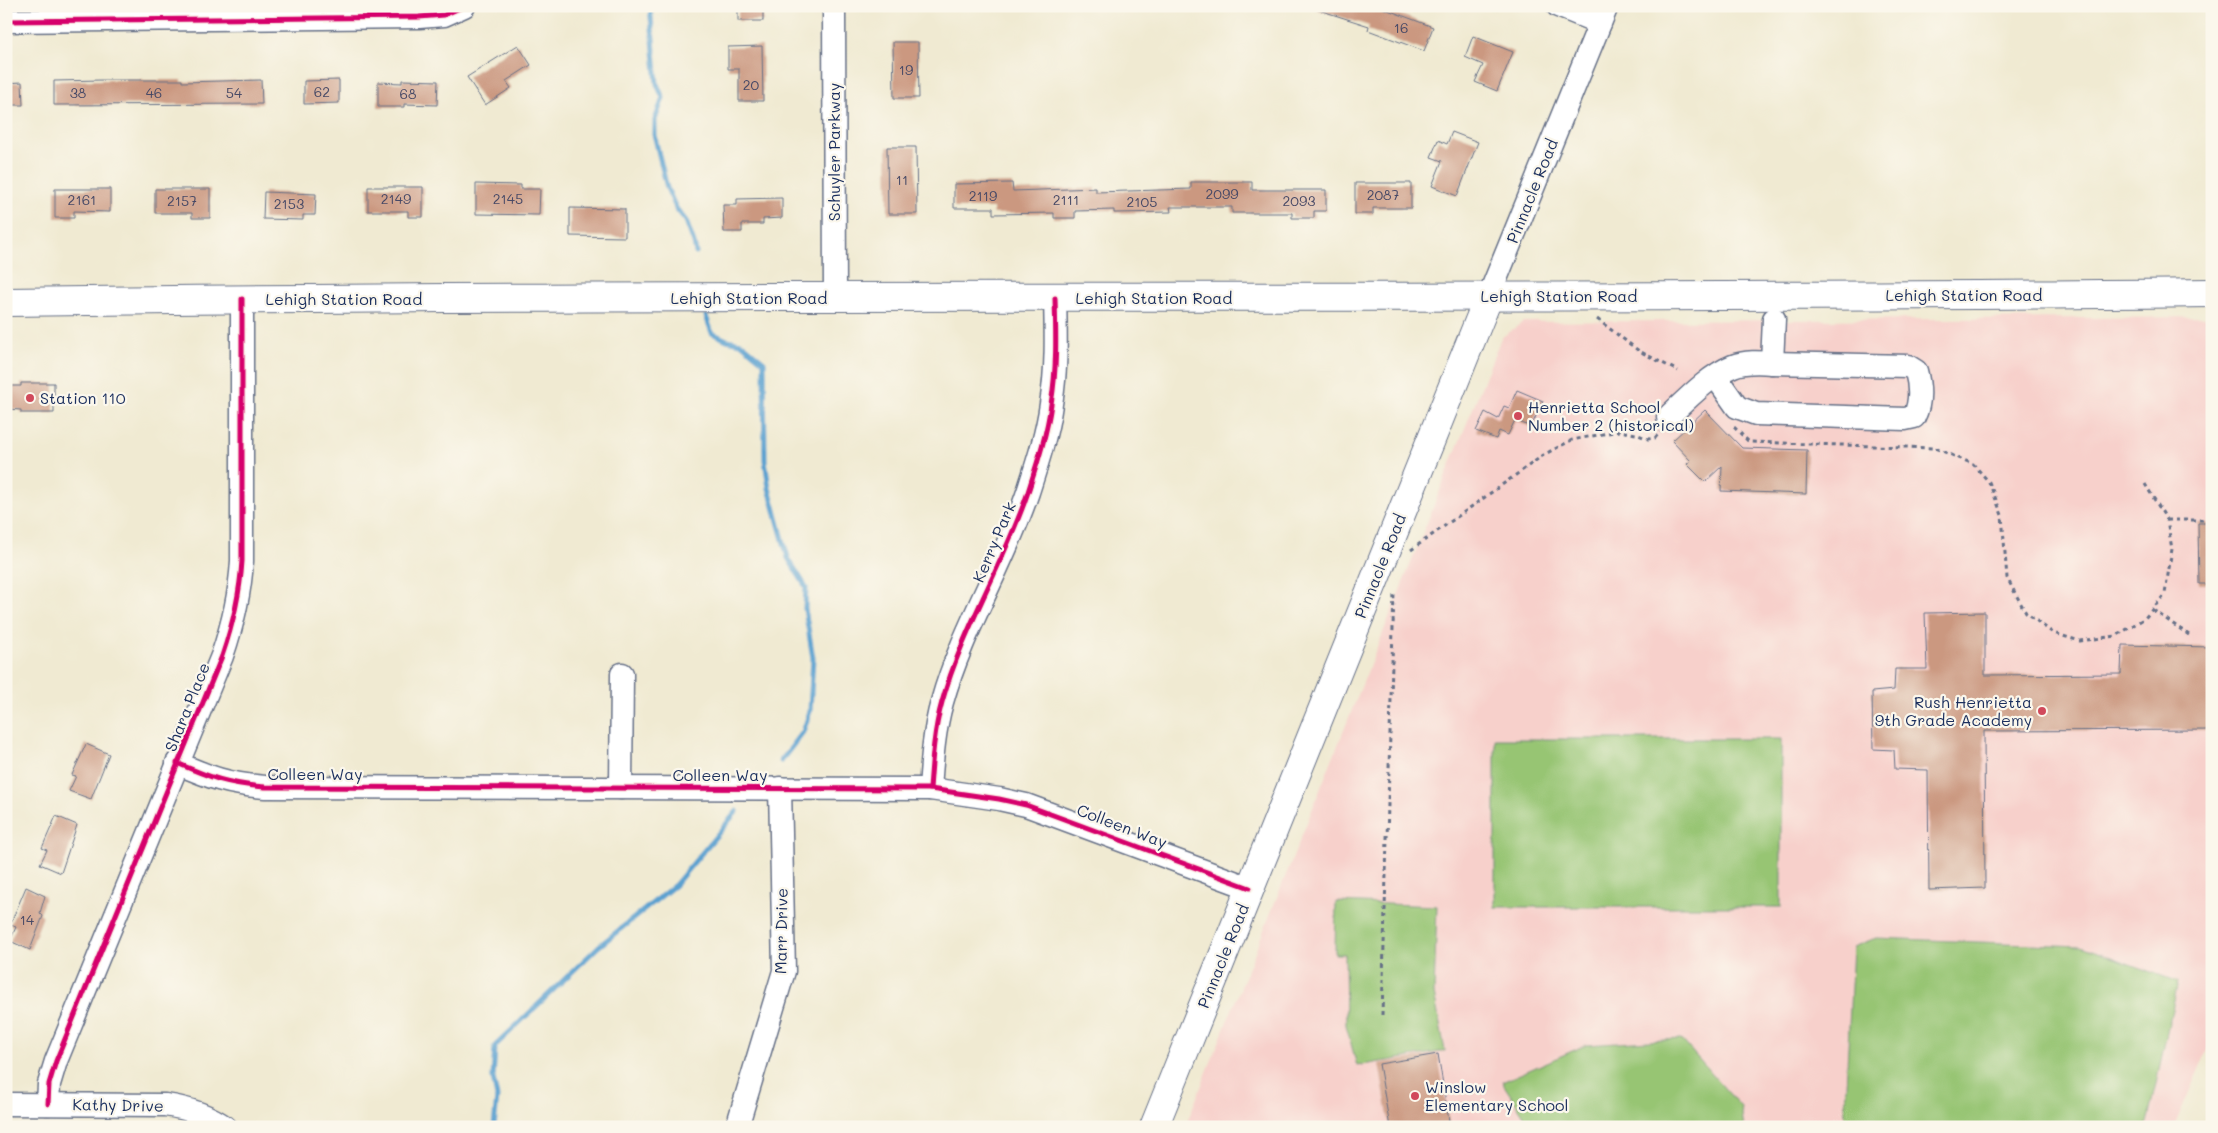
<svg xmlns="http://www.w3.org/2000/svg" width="2218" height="1133" font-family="Mali,sans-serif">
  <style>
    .built { fill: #f7d0cb }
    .green { fill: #97c573; stroke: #597a68 }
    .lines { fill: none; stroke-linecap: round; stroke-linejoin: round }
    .stream { stroke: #5ba1d0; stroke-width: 5 }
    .building { fill: #cb9880 }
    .minor-casing { stroke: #667087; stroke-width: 25 }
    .major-casing { stroke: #667087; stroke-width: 30 }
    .path { stroke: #667087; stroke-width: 3; stroke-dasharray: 4 4; stroke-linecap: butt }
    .minor { stroke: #fff; stroke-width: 22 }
    .major { stroke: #fff; stroke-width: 28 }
    .cycleway-casing { stroke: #fbf7ec; stroke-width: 8 }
    .cycleway { stroke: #d6006c; stroke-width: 5 }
    .poi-dot { fill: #d1495b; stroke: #fbf7ec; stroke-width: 2 }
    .labels { text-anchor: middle; stroke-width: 4.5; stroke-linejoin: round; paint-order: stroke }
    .number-label { font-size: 14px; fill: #474966 }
    .street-label { font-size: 16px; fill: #1b2f5e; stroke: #fbf7ec }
    .poi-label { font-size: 16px; fill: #1b2f5e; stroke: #fbf7ec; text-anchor: start }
  </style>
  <rect width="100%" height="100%" fill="#fbf7ec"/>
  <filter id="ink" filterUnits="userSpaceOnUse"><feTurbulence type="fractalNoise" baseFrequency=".02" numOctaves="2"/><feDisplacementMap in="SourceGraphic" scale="10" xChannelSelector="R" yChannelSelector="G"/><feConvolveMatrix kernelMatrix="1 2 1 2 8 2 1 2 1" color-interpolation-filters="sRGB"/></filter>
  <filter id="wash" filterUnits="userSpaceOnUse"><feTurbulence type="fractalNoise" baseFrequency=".0096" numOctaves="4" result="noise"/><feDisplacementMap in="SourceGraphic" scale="20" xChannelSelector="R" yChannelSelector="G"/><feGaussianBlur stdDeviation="1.12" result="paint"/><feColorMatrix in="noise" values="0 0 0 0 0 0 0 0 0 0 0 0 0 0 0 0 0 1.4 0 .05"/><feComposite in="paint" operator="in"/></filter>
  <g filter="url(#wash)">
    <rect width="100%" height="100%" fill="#f0ead2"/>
    <path class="built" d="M2212 317V1039L2174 1127H1185L1501 338 1523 322Z"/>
    <g class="green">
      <rect x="1495" y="739" width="286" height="168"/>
      <path d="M1336 902 1437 906 1434 993 1445 1051 1357 1066 1346 1025 1345 954H1335Z"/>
      <path d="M1876 938 2081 946 2178 982 2147 1124 2144 1127H1844L1853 947Z"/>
      <path d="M1681 1039 1741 1107 1744 1127H1531L1502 1082 1586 1045Z"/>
    </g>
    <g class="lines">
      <g class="stream">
        <path d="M650 6 657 84 663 98 655 120V138L667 188 676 208 686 221 694 243 696 253"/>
        <path d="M706 316 712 333 727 340 741 343 764 362 765 460 769 488 788 558 806 587 805 609 813 658 810 711 803 732 781 761"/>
        <path d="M494 1127 497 1097 493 1078 495 1046 598 947 675 885 737 811"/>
      </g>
    </g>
    <g id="blocks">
      <g class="building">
        <rect x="738" y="6" width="25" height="15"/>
        <path d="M1316 6H1377L1433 27 1424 51 1368 30 1369 26 1316 9Z"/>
        <path d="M1473 36 1513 52 1497 91 1475 82 1483 65 1465 57Z"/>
        <path d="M893 42H918L919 98H894Z"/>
        <path d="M518 45 531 65 506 81 511 88 485 105 467 77Z"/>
        <path d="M762 46 763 101H739V69H728V47Z"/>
        <path d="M102 80H182V82L261 80 262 104 54 105V81Z"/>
        <path d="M339 80V103L304 104V81Z"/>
        <path d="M402 80 438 81 437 105 404 104V107H378V82L402 83Z"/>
        <path d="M22 82 23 105H6V83Z"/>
        <path d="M1452 132 1478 142 1457 196 1432 186 1442 161 1431 157 1438 140 1447 144Z"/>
        <path d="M887 147H916L917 214H888Z"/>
        <path d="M1191 182H1252V190H1326V211H1314V218H1292V213H1232V207H1170L1171 212 1114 213V210L1075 211V218H1054V213L993 214V208H954V184L1012 183 1013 191 1096 188V192L1191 189Z"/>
        <path d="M1355 183H1411V208H1373V214H1355Z"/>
        <path d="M476 184 521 185V189H540L539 215 476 214Z"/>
        <path d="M368 187H423V217H408V211H368Z"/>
        <path d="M55 189H110V212L74 211V218H55Z"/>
        <path d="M155 189H210V218H192V213H155Z"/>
        <path d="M264 192 316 194 315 215H303V220L263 219Z"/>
        <path d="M782 198V218L763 219V224H742V232H724L723 205H737V199Z"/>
        <path d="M570 208 625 209V237L570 236Z"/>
        <path d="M21 383H54V413H21V410L7 409V386H21Z"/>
        <path d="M1517 390 1543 401 1531 427 1515 420 1508 435 1499 431 1496 439 1476 431 1485 412 1498 419 1504 406 1509 408Z"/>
        <path d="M1705 410 1742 448 1807 450 1806 494 1721 491 1722 466 1705 482 1687 464 1691 461 1672 441Z"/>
        <path d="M2198 523H2212V584H2199Z"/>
        <path d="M1985 612V675L2121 674 2122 645 2212 647V730L1984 731 1985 888 1929 890 1928 770 1895 769 1894 750 1873 749 1872 692 1894 690 1895 669H1927L1925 613Z"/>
        <path d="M86 744 109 754 91 799 69 791 76 776 72 775Z"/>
        <path d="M56 816 77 825 61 873 40 864 47 850 42 848Z"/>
        <path d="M26 887 45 896 40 913 43 916 30 950 10 941 16 927 10 925Z"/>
        <path d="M1438 1054 1450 1127H1390L1379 1064Z"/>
      </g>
    </g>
  </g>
  <g filter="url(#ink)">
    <use href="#blocks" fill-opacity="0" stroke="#667087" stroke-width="1"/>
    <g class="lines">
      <g class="minor-casing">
        <g id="minor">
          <path d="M834 6 835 298"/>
          <path d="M1558 6 1600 23"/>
          <path d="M6 21 419 17 444 15 464 6"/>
          <path d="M1489 296 1607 6"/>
          <path d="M1716 377 1737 407 1756 414 1905 419 1914 417C1921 403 1920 386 1916 371L1908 366 1772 363"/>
          <path d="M1668 417C1686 400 1710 375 1733 366 1745 361 1760 362 1772 363L1774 319"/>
          <path d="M177 763C211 778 228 784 265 787L930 789 999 799 1026 805 1250 888"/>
          <path d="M621 788 622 674"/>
          <path d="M930 789C932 760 934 730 942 702 962 630 1004 564 1028 492 1037 464 1047 434 1051 404 1057 369 1056 334 1055 298"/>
          <path d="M6 1104 165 1105C186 1108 207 1114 225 1127"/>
          <path d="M48 1104 49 1084 56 1061 222 656C233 624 240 594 242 561V299"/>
          <path d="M737 1127 784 971 780 788"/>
        </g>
      </g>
      <g class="major-casing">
        <g id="major">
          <path d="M6 302C741 292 1477 301 2212 293"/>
          <path d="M1154 1127 1489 296"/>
        </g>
      </g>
      <g class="path">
        <path d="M1597 319 1639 351 1678 371"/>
        <path d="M1734 427 1749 442 1935 448 1973 464 1989 482 2002 515 2007 578 2026 613 2053 633 2080 641 2116 636 2145 618 2165 594 2172 549 2167 520 2145 484"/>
        <path d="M2167 520H2212"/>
        <path d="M1411 550 1545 454 1572 440 1619 431 1636 434 1648 439 1655 438 1660 432"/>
        <path d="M2153 610 2189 635"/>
        <path d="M1382 1015 1394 593"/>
      </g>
      <use href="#minor" class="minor"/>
      <use href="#major" class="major"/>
      <g class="cycleway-casing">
        <g id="cycleway">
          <path d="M6 21 419 17 444 15 464 6"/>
          <path d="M177 763C211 778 228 784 265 787L930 789 999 799 1026 805 1250 888"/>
          <path d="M930 789C932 760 934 730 942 702 962 630 1004 564 1028 492 1037 464 1047 434 1051 404 1057 369 1056 334 1055 298"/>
          <path d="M48 1104 49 1084 56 1061 222 656C233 624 240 594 242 561V299"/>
        </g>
      </g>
      <use href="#cycleway" class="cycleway"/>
    </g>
  </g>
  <g class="poi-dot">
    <circle cx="30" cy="398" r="5"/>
    <circle cx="1518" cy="416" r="5"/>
    <circle cx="2042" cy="711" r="5"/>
    <circle cx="1415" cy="1096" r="5"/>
  </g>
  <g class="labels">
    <g class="number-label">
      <text x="1401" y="33">16</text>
      <text x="906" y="75">19</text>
      <text x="751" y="90">20</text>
      <text x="322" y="97">62</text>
      <text x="78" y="98">38</text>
      <text x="154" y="98">46</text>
      <text x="234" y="98">54</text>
      <text x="408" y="99">68</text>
      <text x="902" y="185">11</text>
      <text x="1222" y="199">2099</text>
      <text x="1383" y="200">2087</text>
      <text x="983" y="201">2119</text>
      <text x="396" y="204">2149</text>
      <text x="508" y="204">2145</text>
      <text x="82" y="205">2161</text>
      <text x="1066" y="205">2111</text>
      <text x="182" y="206">2157</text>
      <text x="1299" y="206">2093</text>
      <text x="1142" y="207">2105</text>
      <text x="289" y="209">2153</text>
      <text x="27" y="925">14</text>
    </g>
    <g class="street-label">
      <text transform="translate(834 152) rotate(-90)" y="6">Schuyler Parkway</text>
      <text transform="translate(1532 191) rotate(-68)" y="6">Pinnacle Road</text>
      <text x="1964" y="301">Lehigh Station Road</text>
      <text x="1559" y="302">Lehigh Station Road</text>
      <text x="749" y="304">Lehigh Station Road</text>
      <text x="1154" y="304">Lehigh Station Road</text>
      <text x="344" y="305">Lehigh Station Road</text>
      <text transform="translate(994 542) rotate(-67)" y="6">Kerry Park</text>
      <text transform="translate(1380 566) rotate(-68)" y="6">Pinnacle Road</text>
      <text transform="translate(187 707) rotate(-68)" y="6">Shara Place</text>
      <text x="315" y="780">Colleen Way</text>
      <text x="720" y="781">Colleen Way</text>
      <text transform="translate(1122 826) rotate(21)" y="6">Colleen Way</text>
      <text transform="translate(781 931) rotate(-89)" y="6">Marr Drive</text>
      <text transform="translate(1223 956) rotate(-68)" y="6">Pinnacle Road</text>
      <text transform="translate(118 1105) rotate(1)" y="6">Kathy Drive</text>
    </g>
    <g class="poi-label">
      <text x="40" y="404">Station 110</text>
      <text x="1528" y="413">Henrietta School<tspan x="1528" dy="18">Number 2 (historical)</tspan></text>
      <text x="2032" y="708" text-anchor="end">Rush Henrietta<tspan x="2032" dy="18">9th Grade Academy</tspan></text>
      <text x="1425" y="1093">Winslow<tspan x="1425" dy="18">Elementary School</tspan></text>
    </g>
  </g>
  <rect width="2218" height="1133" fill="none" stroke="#fbf7ec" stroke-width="25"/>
</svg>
